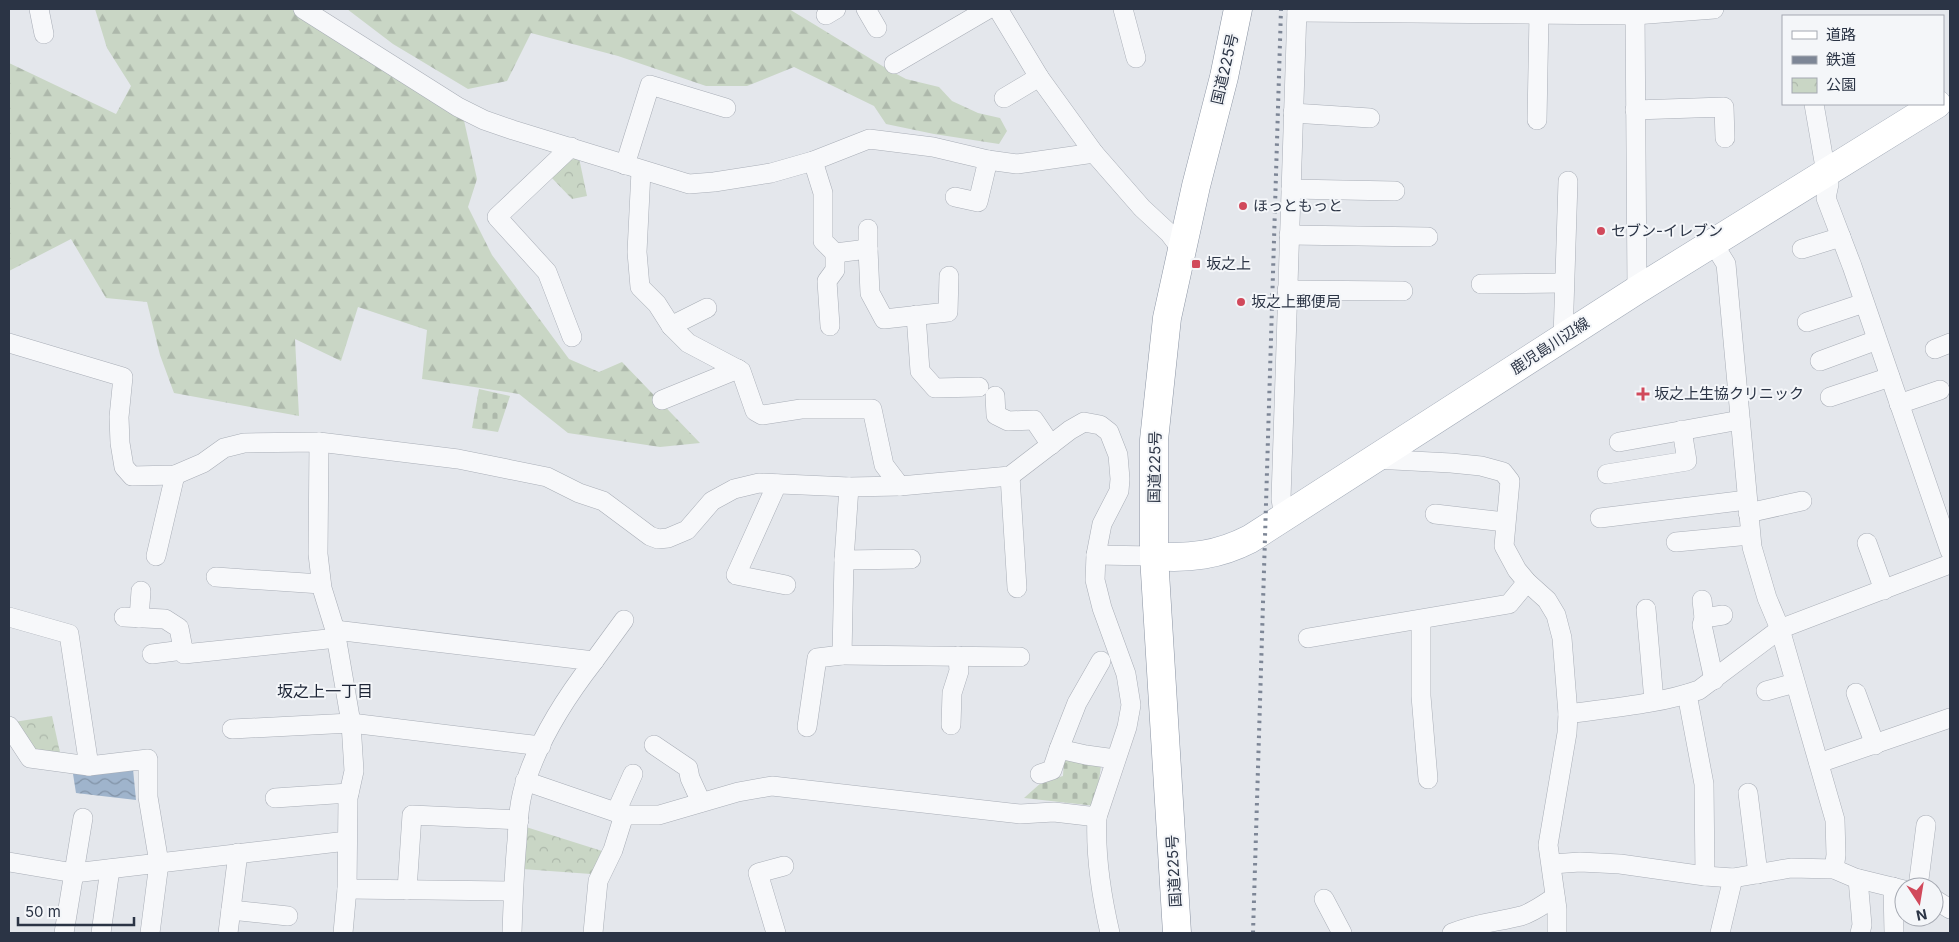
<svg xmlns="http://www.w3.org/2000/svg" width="1959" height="942" font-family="Inter,'Noto Sans JP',sans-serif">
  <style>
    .forest { fill: url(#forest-firs) }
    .cemetery { fill: url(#cemetery-stones) }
    .park { fill: url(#park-crowns) }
    .water { fill: url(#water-waves) }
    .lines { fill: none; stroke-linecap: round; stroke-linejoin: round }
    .minor-casing { stroke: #a9aeb7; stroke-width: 20 }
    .primary-casing { stroke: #a3abb8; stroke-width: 29 }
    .trunk-casing { stroke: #8b94a3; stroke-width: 29 }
    .minor { stroke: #f7f8fa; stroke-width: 19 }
    .primary { stroke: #fff; stroke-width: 28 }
    .trunk { stroke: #fff; stroke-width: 28 }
    .rail { stroke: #7d8696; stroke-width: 4; stroke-dasharray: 2.5 5; stroke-linecap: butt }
    .poi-dot { fill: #d1495b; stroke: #f4f6f9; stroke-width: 2 }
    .labels { text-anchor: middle; stroke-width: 4; stroke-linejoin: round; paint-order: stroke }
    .street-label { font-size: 15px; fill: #2b3445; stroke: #f4f6f9 }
    .poi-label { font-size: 15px; fill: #2b3445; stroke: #f4f6f9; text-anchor: start }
    .neighbourhood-label { font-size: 16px; fill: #1d2536; stroke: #f4f6f9 }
  </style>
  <defs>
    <pattern id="forest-firs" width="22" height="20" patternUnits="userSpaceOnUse" patternTransform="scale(1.25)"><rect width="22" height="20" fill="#c9d6c5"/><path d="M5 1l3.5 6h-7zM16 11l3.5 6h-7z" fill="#adb8ab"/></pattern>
    <pattern id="cemetery-stones" width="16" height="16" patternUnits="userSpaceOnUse" patternTransform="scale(1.25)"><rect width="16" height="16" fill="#c9d6c5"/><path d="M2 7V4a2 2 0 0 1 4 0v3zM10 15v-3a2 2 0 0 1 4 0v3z" fill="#adb8ab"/></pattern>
    <pattern id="park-crowns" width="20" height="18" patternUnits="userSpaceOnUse" patternTransform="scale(1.25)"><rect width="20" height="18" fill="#c9d6c5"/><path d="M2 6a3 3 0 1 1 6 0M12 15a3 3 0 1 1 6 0" fill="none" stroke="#adb8ab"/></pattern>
    <pattern id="water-waves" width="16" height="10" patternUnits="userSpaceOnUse" patternTransform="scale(1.25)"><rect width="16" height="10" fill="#9fb4cc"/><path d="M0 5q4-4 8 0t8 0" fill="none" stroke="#8293a7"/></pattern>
  </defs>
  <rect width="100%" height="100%" fill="#e4e7ec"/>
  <g class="forest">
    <path d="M95 9H318L461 107 477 179 468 207 492 255 569 359 599 372 622 362 700 443 660 447 568 433 519 394 422 379 427 330 358 307 341 361 295 339 299 416 174 393 160 355 147 302 106 298 71 239 9 271V63L116 114 131 86 107 48Z"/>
    <path d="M347 9H789L889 70 906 79 939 87 952 101 978 113 1000 118 1007 131 999 144 934 134 886 124 874 106 794 67 747 86H706L618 56 531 33 507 81 468 89 393 44Z"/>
  </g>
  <g class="cemetery">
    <path d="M479 389 510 396 498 432 472 428Z"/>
    <path d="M1064 759 1101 765 1096 806 1024 798 1042 782 1063 776Z"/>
  </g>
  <g class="park">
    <path d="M579 158 587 196 572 199 550 176 570 160Z"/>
    <path d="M52 716 61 757 33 751 14 722Z"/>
    <path d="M526 827 602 851 591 874 522 869Z"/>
  </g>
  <path class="water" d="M133 769 136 800 76 793 73 774Z"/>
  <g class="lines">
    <g class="minor-casing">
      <g id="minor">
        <path d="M39 9 44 34"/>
        <path d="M303 9 458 107 484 120 513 130 689 184 714 182 771 173 813 161 869 139 933 147 988 160 1017 164 1094 153"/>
        <path d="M866 9 877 28"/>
        <path d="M998 9 1039 77 1094 153 1142 208 1169 233 1182 250"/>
        <path d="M1123 9 1136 58"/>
        <path d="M1635 9 1637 290"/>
        <path d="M1297 12 1635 15 1714 9"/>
        <path d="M826 15 836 9"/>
        <path d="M894 64 988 9"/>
        <path d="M1004 98 1039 77"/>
        <path d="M1814 104 1826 173 1829 184 1826 198 1852 266 1950 551"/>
        <path d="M1635 110 1724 107 1725 138"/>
        <path d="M1293 113 1370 118"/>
        <path d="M1537 120 1539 15"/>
        <path d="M571 147 497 217 547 272 572 337"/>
        <path d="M813 161 823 193V241L835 253 868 249 870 293 884 319 948 312 949 276"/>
        <path d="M625 165 650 85 726 108"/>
        <path d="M641 171 637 252 640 287 657 304 671 326 688 343 741 371 755 411 762 415 801 409H872L884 465 900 486"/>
        <path d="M1291 189 1395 191"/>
        <path d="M955 197 978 202 988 160"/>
        <path d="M1289 235 1428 237"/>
        <path d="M1713 243 1726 264 1752 547 1767 598 1780 629 1835 820 1836 855 1834 869"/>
        <path d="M868 249V229"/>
        <path d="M1802 249 1841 237"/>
        <path d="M1481 284 1564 283"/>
        <path d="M1287 290 1403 291"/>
        <path d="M916 315 920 371 935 388 979 387"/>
        <path d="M1807 322 1864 303"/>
        <path d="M671 326 707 308"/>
        <path d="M830 326 827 281 835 270V253"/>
        <path d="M1563 338 1568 181"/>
        <path d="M9 343 123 377 119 417 120 443 124 467 132 476 175 475 203 463 224 448 244 443 319 442 458 459 547 477 579 493 603 501 650 536 658 539 668 538 687 530 712 501 734 489 759 483 849 487 900 486 1010 476 1070 430 1084 422 1100 425 1109 432 1118 455 1120 479 1119 491 1102 524 1096 555 1095 580 1102 608 1126 674 1131 705 1127 727 1097 817 1054 812 1020 814 772 786 738 792 659 815H624L525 781"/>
        <path d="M1935 349 1950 343"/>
        <path d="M1820 361 1877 340"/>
        <path d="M995 396 996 415 1008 421 1034 420 1051 445"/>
        <path d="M1830 397 1890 377"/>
        <path d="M662 400 738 369"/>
        <path d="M1899 404 1940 390"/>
        <path d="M319 442 318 554 322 588 335 630 351 723 354 771 348 798 347 889 343 933"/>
        <path d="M1619 442 1740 420"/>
        <path d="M1374 459 1451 463 1481 466 1503 472 1510 481 1504 546 1517 570 1527 582 1547 600 1556 615 1562 638 1568 714 1567 733 1548 845 1557 909V933"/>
        <path d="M1607 474 1687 461 1682 430"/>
        <path d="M1010 476 1017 588"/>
        <path d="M777 484 736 575 786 585"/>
        <path d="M849 487 844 560 842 655 1020 657"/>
        <path d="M1748 513 1802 501"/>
        <path d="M1435 514 1505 522"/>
        <path d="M1284 517 1281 499 1297 9"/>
        <path d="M1600 518 1747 500"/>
        <path d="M1676 542 1750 535"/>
        <path d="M1867 543 1884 590"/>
        <path d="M1096 555 1154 556"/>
        <path d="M156 556 175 475"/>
        <path d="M844 560 911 559"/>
        <path d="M216 577 321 584"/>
        <path d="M1702 600 1704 618 1702 625 1714 680"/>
        <path d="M1646 609 1654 701"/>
        <path d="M9 617 69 634 89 766"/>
        <path d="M124 617 165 619 179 628 184 654 337 638"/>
        <path d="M139 618 141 591"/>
        <path d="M1704 618 1723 615"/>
        <path d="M1421 621V696L1428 779"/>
        <path d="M335 630 594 661C566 697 540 737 526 781 519 800 518 822 517 841 514 872 513 902 512 933"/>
        <path d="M1308 638 1509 604 1527 582"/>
        <path d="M152 654 183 650"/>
        <path d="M594 661 624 620"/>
        <path d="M1766 691 1795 683"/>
        <path d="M1856 693 1875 745"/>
        <path d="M1687 694 1704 784 1705 876"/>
        <path d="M1568 714C1609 708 1660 704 1699 690L1780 629 1950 564"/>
        <path d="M951 725 952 693 959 671 958 656"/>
        <path d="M9 726 30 758 89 766 148 759V797L159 863 150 933"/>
        <path d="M807 727 817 658 842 655"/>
        <path d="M232 729 351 723 541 746"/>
        <path d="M654 745 688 768 690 778 701 802"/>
        <path d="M1059 749 1077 703 1101 661"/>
        <path d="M1819 763 1950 718"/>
        <path d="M1040 774 1052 770 1059 749 1086 755 1115 759"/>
        <path d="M1748 793 1758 874"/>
        <path d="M275 798 349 793"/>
        <path d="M616 812 633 774"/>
        <path d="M1097 817C1095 857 1101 894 1110 933"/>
        <path d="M9 862 74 873 347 841"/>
        <path d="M1552 864 1580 862 1620 864 1705 876 1733 878 1791 868 1834 869 1855 878 1904 890"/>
        <path d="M1858 879 1862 925 1860 933"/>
        <path d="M1893 887 1894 933"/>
        <path d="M1918 887 1926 825"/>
        <path d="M347 889 513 891"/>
        <path d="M407 890 412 815 519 820"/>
        <path d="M1324 899 1342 933"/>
        <path d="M1934 899 1950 909"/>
        <path d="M231 910 288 916"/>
        <path d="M64 933 83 818"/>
        <path d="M101 933 110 869"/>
        <path d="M228 933 238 853"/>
        <path d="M593 933 598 881 613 850 624 815"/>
        <path d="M776 933 758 873 784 866"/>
        <path d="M1452 933C1476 923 1497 922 1521 916 1534 912 1544 904 1555 897"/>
        <path d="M1720 933 1733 878"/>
      </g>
    </g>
    <g class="primary-casing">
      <path id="primary" d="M1154 556C1189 559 1219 555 1250 539L1637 290 1937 104"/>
    </g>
    <g class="trunk-casing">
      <path id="trunk" d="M1177 933 1154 556V440L1167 318 1196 186 1224 77 1238 9"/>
    </g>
    <use href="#minor" class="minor"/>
    <use href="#primary" class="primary"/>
    <use href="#trunk" class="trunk"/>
    <path class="rail" d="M1253 933 1281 9"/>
  </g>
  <g class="poi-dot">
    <circle cx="1243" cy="206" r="5"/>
    <circle cx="1601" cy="231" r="5"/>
    <rect x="1191" y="259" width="10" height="10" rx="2.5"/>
    <circle cx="1241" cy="302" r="5"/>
    <path d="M1640.5 386.5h5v5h5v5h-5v5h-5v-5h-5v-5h5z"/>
  </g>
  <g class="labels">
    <g class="street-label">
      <text transform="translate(1225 69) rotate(-77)" y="5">国道225号</text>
      <text transform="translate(1550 346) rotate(-33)" y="5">鹿児島川辺線</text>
      <text transform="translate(1155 467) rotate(-89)" y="5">国道225号</text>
      <text transform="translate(1174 871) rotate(-93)" y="5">国道225号</text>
    </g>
    <g class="poi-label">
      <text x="1253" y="211">ほっともっと</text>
      <text x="1611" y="236">セブン-イレブン</text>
      <text x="1206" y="269">坂之上</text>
      <text x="1251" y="307">坂之上郵便局</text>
      <text x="1654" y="399">坂之上生協クリニック</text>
    </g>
    <g class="neighbourhood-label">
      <text x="325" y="697">坂之上一丁目</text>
    </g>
  </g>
  <rect width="1959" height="942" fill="none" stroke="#2b3445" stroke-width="20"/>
  <rect x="1782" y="15" width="162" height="90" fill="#f4f6f9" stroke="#a4a8b1"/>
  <rect x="1792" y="31" width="25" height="8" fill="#ffffff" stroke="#a4a8b1"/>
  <text x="1826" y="40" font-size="15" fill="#2b3445">道路</text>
  <rect x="1792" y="56" width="25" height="8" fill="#7d8696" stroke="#a4a8b1"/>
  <text x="1826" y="65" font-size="15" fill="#2b3445">鉄道</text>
  <rect x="1792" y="78" width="25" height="15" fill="url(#park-crowns)" stroke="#a4a8b1"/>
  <text x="1826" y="90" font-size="15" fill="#2b3445">公園</text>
  <g transform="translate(1919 902) rotate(168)"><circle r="24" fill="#f4f6f9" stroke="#a4a8b1"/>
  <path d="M0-4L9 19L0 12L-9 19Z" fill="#d1495b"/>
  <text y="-8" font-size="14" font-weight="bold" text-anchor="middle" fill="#2b3445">N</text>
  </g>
  <path d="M18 917v8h116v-8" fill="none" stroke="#2b3445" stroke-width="2.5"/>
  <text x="25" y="917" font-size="15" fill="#2b3445" stroke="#f4f6f9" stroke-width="4" paint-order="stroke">50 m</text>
</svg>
